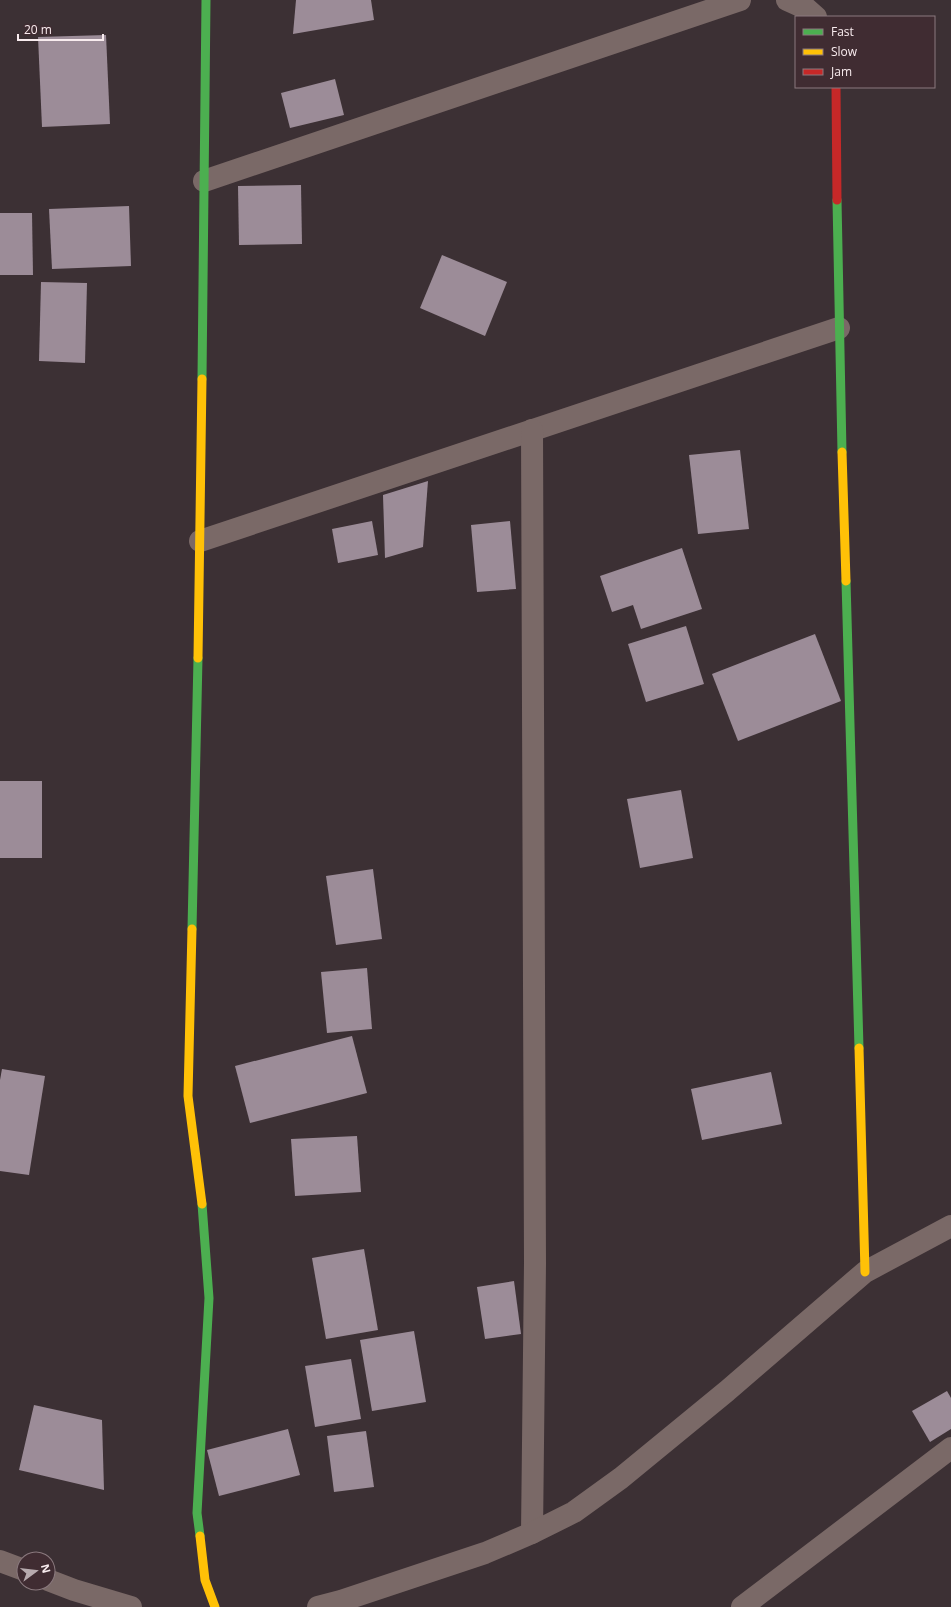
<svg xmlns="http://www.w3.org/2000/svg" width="951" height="1607" font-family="'Open Sans',sans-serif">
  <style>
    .building { fill: #9c8c98 }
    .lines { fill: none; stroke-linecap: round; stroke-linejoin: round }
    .street { stroke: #7a6967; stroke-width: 22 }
    .fast { stroke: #4caf50; stroke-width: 9 }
    .slow { stroke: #ffc107; stroke-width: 9 }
    .jam { stroke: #c62828; stroke-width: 9 }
  </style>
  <rect width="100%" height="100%" fill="#3c3034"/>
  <g class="building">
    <path d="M296 0H371L374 20 293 34Z"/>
    <path d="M106 35 110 124 42 127 38 37Z"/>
    <path d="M335 79 344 115 290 128 281 93Z"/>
    <path d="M301 185 302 244 239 245 238 186Z"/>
    <path d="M129 206 131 266 52 269 49 209Z"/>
    <path d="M0 213H32L33 275H0Z"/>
    <path d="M442 255 507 282 485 336 420 308Z"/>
    <path d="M41 282 87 283 85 363 39 361Z"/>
    <path d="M740 450 749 529 698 534 689 455Z"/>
    <path d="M428 481 423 547 385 558 383 495Z"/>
    <path d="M372 521 378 555 338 563 332 529Z"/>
    <path d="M510 521 516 589 477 592 471 525Z"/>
    <path d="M682 548 702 609 641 629 633 605 612 612 600 576Z"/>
    <path d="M686 626 704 684 646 702 628 644Z"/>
    <path d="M815 634 841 701 738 741 712 674Z"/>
    <rect x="0" y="781" width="42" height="77"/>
    <path d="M681 790 693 858 640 868 627 799Z"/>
    <path d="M373 869 382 939 336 945 326 876Z"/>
    <path d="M367 968 372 1029 327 1033 321 972Z"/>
    <path d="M352 1036 367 1093 250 1123 235 1066Z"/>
    <path d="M2 1069 45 1076 29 1175 0 1171V1080Z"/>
    <path d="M771 1072 782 1124 702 1140 691 1089Z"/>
    <path d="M357 1136 361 1192 295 1196 291 1139Z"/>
    <path d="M364 1249 378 1330 326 1339 312 1258Z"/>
    <path d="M514 1281 521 1334 485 1339 477 1287Z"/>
    <path d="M414 1331 426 1402 372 1411 360 1340Z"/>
    <path d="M351 1359 361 1419 315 1427 305 1366Z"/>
    <path d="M947 1391 951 1398V1429L930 1442 912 1411Z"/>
    <path d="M34 1405 102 1420 104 1490 19 1470Z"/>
    <path d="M288 1429 300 1475 219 1496 207 1450Z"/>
    <path d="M366 1431 374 1487 334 1492 327 1436Z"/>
  </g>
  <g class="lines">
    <g class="street">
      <path d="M787 0 807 9 816 17"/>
      <path d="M204 181 740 0"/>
      <path d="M200 541 839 328"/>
      <path d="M532 1533 535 1263 532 430"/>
      <path d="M0 1561 24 1570"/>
      <path d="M48 1580 74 1590 131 1607"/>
      <path d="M318 1607 341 1601 485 1553 532 1533 574 1512 621 1478 727 1391 865 1272 951 1226"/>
      <path d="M742 1607 951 1448"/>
    </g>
    <g class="fast">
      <path d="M837 200 842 452"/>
      <path d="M202 379 206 0"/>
      <path d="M846 581 859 1048"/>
      <path d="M192 929 198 658"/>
      <path d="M200 1536 197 1513 209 1298 202 1204"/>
    </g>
    <g class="slow">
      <path d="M842 452 846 581"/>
      <path d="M198 658 202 379"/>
      <path d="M192 929 188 1096 202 1204"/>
      <path d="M859 1048 865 1272"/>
      <path d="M200 1536 205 1580 215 1607"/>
    </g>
    <path class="jam" d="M836 87 837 200"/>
  </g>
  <rect x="795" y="16" width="140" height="72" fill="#402c32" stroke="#8a797e"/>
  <rect x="803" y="29" width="20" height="6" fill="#4caf50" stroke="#8a797e"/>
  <text x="831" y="36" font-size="12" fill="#f9ecef">Fast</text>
  <rect x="803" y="49" width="20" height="6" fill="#ffc107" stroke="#8a797e"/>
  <text x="831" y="56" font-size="12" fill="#f9ecef">Slow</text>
  <rect x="803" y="69" width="20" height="6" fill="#c62828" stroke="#8a797e"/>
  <text x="831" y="76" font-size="12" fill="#f9ecef">Jam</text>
  <g transform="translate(36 1571) rotate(75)"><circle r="19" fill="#402c32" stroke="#8a797e"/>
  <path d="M0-3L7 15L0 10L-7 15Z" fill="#b7aaae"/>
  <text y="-6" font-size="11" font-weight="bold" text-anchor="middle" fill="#f9ecef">N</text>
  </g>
  <path d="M18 34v6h85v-6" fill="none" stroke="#f9ecef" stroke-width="2"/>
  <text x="24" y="34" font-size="12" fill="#f9ecef" stroke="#402c32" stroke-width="3" paint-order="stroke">20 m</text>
</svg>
